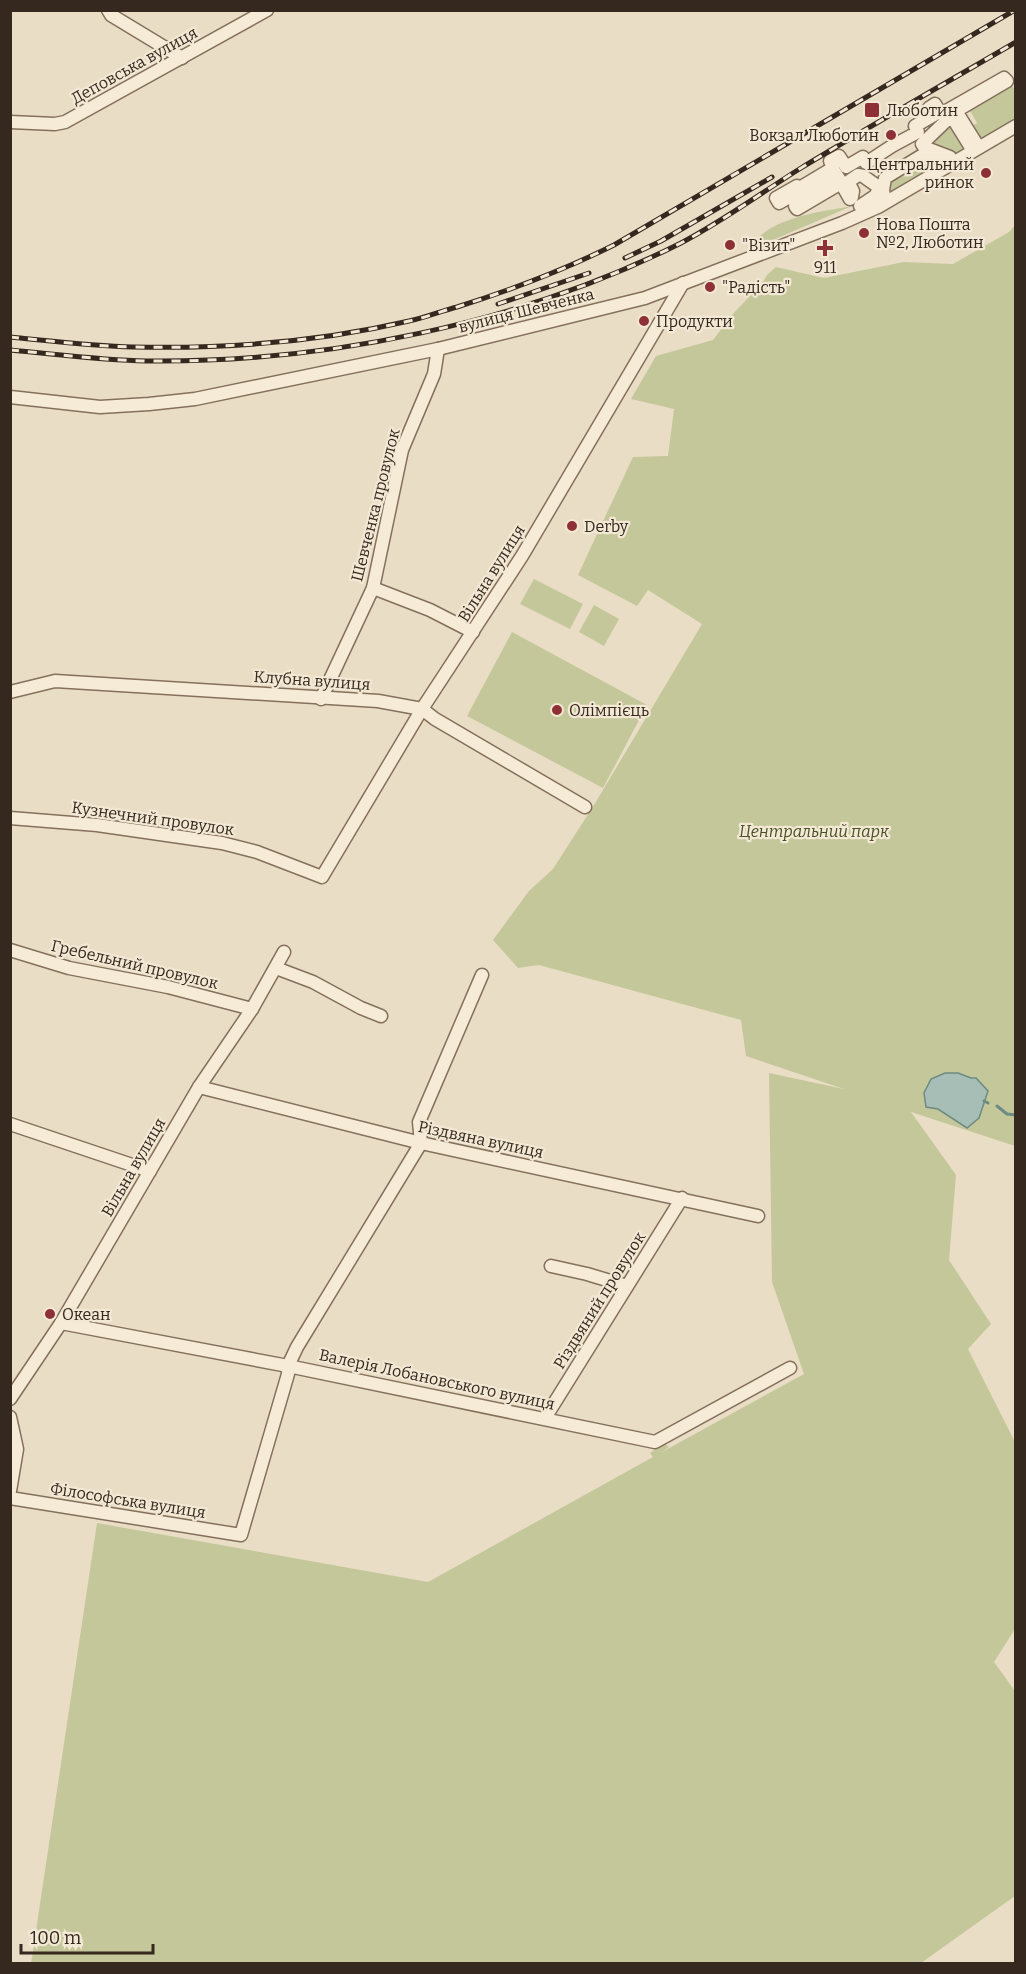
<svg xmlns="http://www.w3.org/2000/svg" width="1026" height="1974" font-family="Bitter,serif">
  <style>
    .green { fill: #c4c79a }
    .water { fill: #a6beb6; stroke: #6e8b83; stroke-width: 1.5 }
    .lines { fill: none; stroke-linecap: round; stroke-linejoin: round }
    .stream { stroke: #6e8b83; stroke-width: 3 }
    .minor-casing { stroke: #84705c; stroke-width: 15 }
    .minor { stroke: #f6ebd7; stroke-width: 12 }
    .rail-casing { stroke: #35291f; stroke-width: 5 }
    .rail { stroke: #f2e8d4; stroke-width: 3; stroke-dasharray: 9; stroke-linecap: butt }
    .poi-dot { fill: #8e3136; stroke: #f2e8d4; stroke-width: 2 }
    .labels { text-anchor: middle; stroke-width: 4.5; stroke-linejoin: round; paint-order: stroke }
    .street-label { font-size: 16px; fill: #35291f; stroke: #f2e8d4 }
    .poi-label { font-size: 16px; fill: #35291f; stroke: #f2e8d4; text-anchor: start }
    .park-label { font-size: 16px; font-style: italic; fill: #475027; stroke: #f2e8d4 }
  </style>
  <rect width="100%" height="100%" fill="#eaddc5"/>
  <g class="green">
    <path d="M1007 81 1015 89V118L976 143 966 129 977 123 967 105Z"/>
    <path d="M948 119 970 146 949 158 923 142Z"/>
    <path d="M921 156 939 164 884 196 885 178C891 177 909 177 911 175 913 172 913 168 915 165 916 162 919 159 921 156Z"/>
    <path d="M852 206 752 249 751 245C773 217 819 212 852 206Z"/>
    <path d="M1015 225V1146L911 1112 956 1175 949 1260 991 1324 968 1349 1015 1442V1629L994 1662 1015 1691V1896L921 1963 31 1964 97 1523 428 1582 653 1457 650 1453 664 1443 669 1447 662 1452 804 1374 772 1282 769 1073 844 1089 746 1056 741 1020 539 965 518 968 493 940 529 891 553 869 594 805 702 624 648 590 637 606 578 575 633 457 668 456 674 409 631 399 656 356 713 340 732 315 763 282 767 275 776 267 824 278 904 262 953 264 1009 232Z"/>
    <path d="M534 579 583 604 570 629 520 604Z"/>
    <path d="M594 605 619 619 604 646 579 632Z"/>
    <path d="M512 632 647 705 603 788 467 716Z"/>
  </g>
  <path class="water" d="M945 1073H958L971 1078H976L988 1091 979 1118 967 1128 938 1109 926 1107 924 1093 931 1079Z"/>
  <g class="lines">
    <g class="stream">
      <path d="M984 1101 988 1103"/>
      <path d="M997 1106 1007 1114 1016 1115"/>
    </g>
    <g class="minor-casing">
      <g id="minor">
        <path d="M108 10 111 15 182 58"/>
        <path d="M1004 78 1007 81 956 111 976 143 970 146 952 117 948 119 922 144 924 147 950 157 939 164 935 160 921 156 885 178 883 190 884 196 862 208 860 206 875 196 880 188 863 176 858 175 848 182 853 191 852 197 850 199 841 183 797 209 795 206 840 180 834 171 779 203 776 198 797 186 798 189 833 168 830 161 839 156 846 167 863 157 866 163 892 146 918 132 915 126 934 115 929 108 935 104 941 114Z"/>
        <path d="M10 122 55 124 65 122 267 10"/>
        <path d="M10 397 100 407 149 404 195 399 438 349 645 298 842 223 878 207 1016 126"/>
        <path d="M373 588 430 610 473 632"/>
        <path d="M10 692 55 681 378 701 422 709 435 719 585 807"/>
        <path d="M321 699 373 588 402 450 434 374 438 349"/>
        <path d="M10 818 97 825 222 843 257 852 322 877 422 709 522 556 683 283"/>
        <path d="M10 950 69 968 168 987 252 1009"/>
        <path d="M276 968 313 982 361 1008 381 1016"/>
        <path d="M199 1087 421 1143 758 1216"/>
        <path d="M10 1124 150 1171"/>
        <path d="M551 1266 587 1274 627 1286"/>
        <path d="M61 1323 288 1366 655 1442 790 1368"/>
        <path d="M10 1399 61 1323 199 1087 252 1009 284 952"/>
        <path d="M10 1417 17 1449 10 1491"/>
        <path d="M545 1418 682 1198"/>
        <path d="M10 1498 241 1535 288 1374V1366L297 1347 421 1143 419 1122 482 975"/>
      </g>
    </g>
    <use href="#minor" class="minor"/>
    <g class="rail-casing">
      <g id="rail">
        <path d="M625 258 661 241 772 177"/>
        <path d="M498 304 589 273"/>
        <path d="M10 337C51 341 92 346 133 347 225 349 319 342 409 321 425 318 441 311 457 307 511 290 564 270 614 245L1015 10"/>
        <path d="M10 350C55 354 101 360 146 361 325 363 520 324 681 243 723 221 761 193 801 168 872 125 944 84 1016 42"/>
      </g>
    </g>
    <use href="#rail" class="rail"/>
  </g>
  <g class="poi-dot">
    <rect x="864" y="102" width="16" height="16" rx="3"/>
    <circle cx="891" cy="135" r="6"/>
    <circle cx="986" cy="173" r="6"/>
    <circle cx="864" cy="233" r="6"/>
    <circle cx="730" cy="245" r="6"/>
    <path d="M822 239h6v6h6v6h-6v6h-6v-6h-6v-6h6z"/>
    <circle cx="710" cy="287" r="6"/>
    <circle cx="644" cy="321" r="6"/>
    <circle cx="572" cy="526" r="6"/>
    <circle cx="557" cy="710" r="6"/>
    <circle cx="50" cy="1314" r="6"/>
  </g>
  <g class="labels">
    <g class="street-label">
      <text transform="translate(134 65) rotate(-29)" y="6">Деповська вулиця</text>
      <text transform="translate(526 310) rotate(-14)" y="6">вулиця Шевченка</text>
      <text transform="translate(375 505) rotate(-76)" y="6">Шевченка провулок</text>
      <text transform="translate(491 573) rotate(-58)" y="6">Вільна вулиця</text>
      <text transform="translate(312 680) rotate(4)" y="6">Клубна вулиця</text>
      <text transform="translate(153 818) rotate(8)" y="6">Кузнечний провулок</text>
      <text transform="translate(135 964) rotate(13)" y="6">Гребельний провулок</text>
      <text transform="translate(481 1139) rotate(12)" y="6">Різдвяна вулиця</text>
      <text transform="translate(133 1167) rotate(-60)" y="6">Вільна вулиця</text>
      <text transform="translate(599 1300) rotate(-58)" y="6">Різдвяний провулок</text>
      <text transform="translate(437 1379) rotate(12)" y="6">Валерія Лобановського вулиця</text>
      <text transform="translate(128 1500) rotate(9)" y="6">Філософська вулиця</text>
    </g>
    <g class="poi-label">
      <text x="886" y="116">Люботин</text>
      <text x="879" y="141" text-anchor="end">Вокзал Люботин</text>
      <text x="974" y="170" text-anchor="end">Центральний<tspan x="974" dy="18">ринок</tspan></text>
      <text x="876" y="230">Нова Пошта<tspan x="876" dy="18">№2, Люботин</tspan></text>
      <text x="742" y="251">"Візит"</text>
      <text x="825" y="273" text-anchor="middle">911</text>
      <text x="722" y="293">"Радість"</text>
      <text x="656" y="327">Продукти</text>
      <text x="584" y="532">Derby</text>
      <text x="569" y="716">Олімпієць</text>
      <text x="62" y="1320">Океан</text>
    </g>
    <g class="park-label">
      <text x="814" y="837">Центральний парк</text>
    </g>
  </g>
  <rect width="1026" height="1974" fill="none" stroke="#35291f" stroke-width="24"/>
  <path d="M21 1944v9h132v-9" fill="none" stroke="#35291f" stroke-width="3"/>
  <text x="30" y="1944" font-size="18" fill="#35291f" stroke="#f2e8d4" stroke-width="4.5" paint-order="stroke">100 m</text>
</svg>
